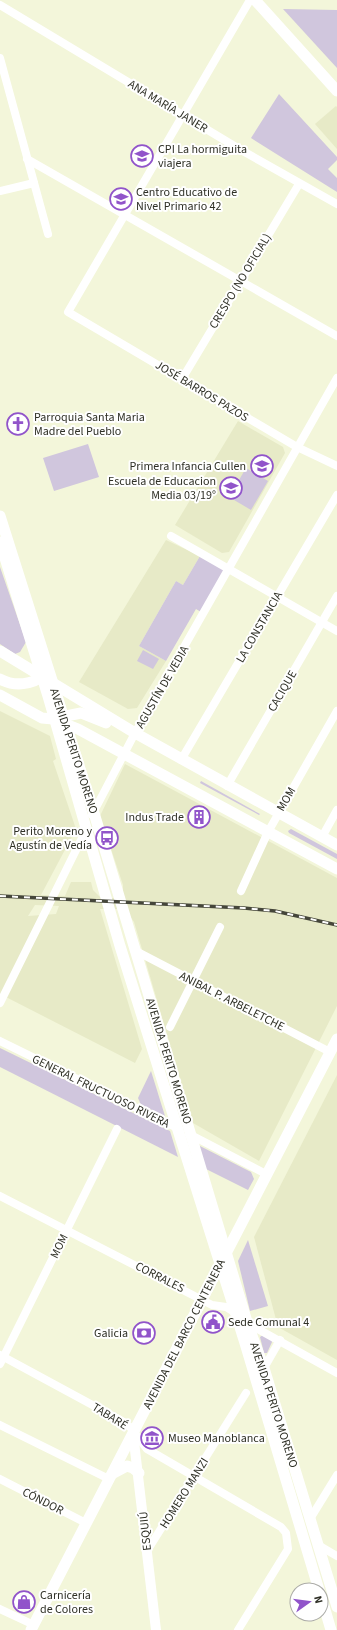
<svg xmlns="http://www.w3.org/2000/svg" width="337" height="1630" font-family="'Source Sans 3',sans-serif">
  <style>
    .built { fill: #e7eac7; fill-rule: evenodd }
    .green { fill: #d0c6dd }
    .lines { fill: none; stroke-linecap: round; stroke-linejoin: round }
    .minor { stroke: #fff; stroke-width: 8 }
    .tertiary { stroke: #fff; stroke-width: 10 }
    .secondary { stroke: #fff; stroke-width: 11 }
    .rail-casing { stroke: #45463a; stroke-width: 3.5 }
    .rail { stroke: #fff; stroke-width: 2; stroke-dasharray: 6; stroke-linecap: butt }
    .labels { text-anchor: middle; stroke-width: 4; stroke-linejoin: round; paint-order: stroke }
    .street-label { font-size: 12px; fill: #2f3026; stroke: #fff }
    .poi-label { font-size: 12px; fill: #2f3026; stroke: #fff; text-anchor: start }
  </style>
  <rect width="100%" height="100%" fill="#f3f6da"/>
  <g class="built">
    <path d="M336 106 337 107V149L315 124Z"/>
    <path d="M238 421 283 447 285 453 229 552 222 553 175 525Z"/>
    <path d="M166 540 200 556 183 585 176 581 139 646 166 661 137 708 128 709 79 682Z"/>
    <path d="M0 711 50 736 56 759 53 761 76 829 41 895 65 896 71 882H91L93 890 100 897 123 899V885L100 816 125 764 337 878V1006L259 1161 193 1123 134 922 125 909H100L142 1049 135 1063 0 994ZM35 905 59 906 56 914 28 916Z"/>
    <path d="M337 1075V1360L278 1327 254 1237Z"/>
  </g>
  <g class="green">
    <path d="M283 9 337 10V68Z"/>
    <path d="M279 94 337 157V160L328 169 337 178V192L251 138Z"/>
    <path d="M88 444 99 477 54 491 43 458Z"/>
    <path d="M246 468 268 481 251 510 229 497Z"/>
    <path d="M200 556 225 570 201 612 196 609 166 661 139 646 176 581 183 585Z"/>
    <path d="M0 567 26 642 20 652 15 654 0 644Z"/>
    <path d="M143 650 159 659 153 669 137 661Z"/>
    <path d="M201 781 260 814 259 815 200 783Z"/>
    <path d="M291 829 337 854V859L289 833 288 831Z"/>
    <path d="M0 1048 170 1131 178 1157 0 1067Z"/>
    <path d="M151 1071 165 1116 141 1105 138 1098Z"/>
    <path d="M198 1145 251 1172 254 1179 248 1190 206 1169Z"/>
    <path d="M248 1240 268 1306 250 1311 238 1261Z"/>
    <path d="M263 1335 271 1339 272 1342 267 1353H264L260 1337Z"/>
  </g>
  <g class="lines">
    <g class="minor">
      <path d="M250 0 68 312 297 447 337 466"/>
      <path d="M0 5 241 150 337 204"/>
      <path d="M0 58 48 234"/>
      <path d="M27 159 337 336"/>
      <path d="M0 191 34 183"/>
      <path d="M182 379 299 184"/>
      <path d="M171 536 337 631"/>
      <path d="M181 760 337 495"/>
      <path d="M227 786 337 596"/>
      <path d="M92 815 135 733 337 378"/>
      <path d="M322 837 337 810"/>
      <path d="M241 891 268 832 337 711"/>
      <path d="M134 950 330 1052"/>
      <path d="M0 1003 87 828"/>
      <path d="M170 1027 220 927"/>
      <path d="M0 1041 179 1129"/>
      <path d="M189 1134 266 1174"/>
      <path d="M0 1196 212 1305 226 1307 237 1314"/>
      <path d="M247 1323 337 1373"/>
      <path d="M0 1355 122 1421 130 1427 147 1449 281 1527 286 1533 288 1549 238 1630"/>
      <path d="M0 1364 117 1129"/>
      <path d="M264 1368 280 1340"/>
      <path d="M0 1425 109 1479"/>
      <path d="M0 1479 86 1523"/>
      <path d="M310 1519 337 1475"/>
      <path d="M318 1545 337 1556"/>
      <path d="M147 1551 246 1393"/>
      <path d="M0 1609 34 1625"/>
    </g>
    <path class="tertiary" d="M133 1433 156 1630"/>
    <g class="secondary">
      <path d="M255 0 337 91"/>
      <path d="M0 516 94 813 248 1325 264 1368 337 1607"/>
      <path d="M0 542 48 696 120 946 245 1343 319 1590"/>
      <path d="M0 651 135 733 337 845"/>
      <path d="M0 679C15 687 32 685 46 674"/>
      <path d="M0 695 42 718 53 719 78 729 337 869"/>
      <path d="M56 718 81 713 106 723"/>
      <path d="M112 1474 127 1466 133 1468 139 1473"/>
      <path d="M321 1596 331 1630"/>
      <path d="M31 1630 337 1039"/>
    </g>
    <g class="rail-casing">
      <path id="rail" d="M0 896 244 908 275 911 337 925"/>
    </g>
    <use href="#rail" class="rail"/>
  </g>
  <defs>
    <g id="school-ring" transform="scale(1.15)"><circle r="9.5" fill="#fff" stroke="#9154ca" stroke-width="1.5"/><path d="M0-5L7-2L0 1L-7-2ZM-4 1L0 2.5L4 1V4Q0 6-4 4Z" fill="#9154ca"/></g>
    <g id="church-ring" transform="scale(1.15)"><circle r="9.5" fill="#fff" stroke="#9154ca" stroke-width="1.5"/><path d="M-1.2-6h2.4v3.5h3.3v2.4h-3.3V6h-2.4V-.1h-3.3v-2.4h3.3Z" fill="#9154ca"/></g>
    <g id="building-ring" transform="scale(1.15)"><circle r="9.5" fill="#fff" stroke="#9154ca" stroke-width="1.5"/><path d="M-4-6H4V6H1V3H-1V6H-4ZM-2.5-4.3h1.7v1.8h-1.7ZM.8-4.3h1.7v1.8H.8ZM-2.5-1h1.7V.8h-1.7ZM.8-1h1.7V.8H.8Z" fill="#9154ca"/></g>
    <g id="bus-ring" transform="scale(1.15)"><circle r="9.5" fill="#fff" stroke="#9154ca" stroke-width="1.5"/><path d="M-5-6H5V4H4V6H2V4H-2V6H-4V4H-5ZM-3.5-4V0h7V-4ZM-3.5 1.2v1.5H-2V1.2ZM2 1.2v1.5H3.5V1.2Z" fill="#9154ca"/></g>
    <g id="civic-ring" transform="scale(1.15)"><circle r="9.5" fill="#fff" stroke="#9154ca" stroke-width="1.5"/><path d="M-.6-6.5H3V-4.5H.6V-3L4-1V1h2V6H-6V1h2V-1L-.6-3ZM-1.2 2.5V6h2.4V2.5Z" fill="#9154ca"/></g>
    <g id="bank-ring" transform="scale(1.15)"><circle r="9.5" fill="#fff" stroke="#9154ca" stroke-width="1.5"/><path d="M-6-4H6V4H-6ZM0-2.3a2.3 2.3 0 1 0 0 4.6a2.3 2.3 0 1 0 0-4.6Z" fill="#9154ca"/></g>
    <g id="museum-ring" transform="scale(1.15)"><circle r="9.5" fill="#fff" stroke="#9154ca" stroke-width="1.5"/><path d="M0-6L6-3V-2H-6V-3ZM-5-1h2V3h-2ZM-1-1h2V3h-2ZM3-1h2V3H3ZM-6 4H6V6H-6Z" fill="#9154ca"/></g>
    <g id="shop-ring" transform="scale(1.15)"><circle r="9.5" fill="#fff" stroke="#9154ca" stroke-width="1.5"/><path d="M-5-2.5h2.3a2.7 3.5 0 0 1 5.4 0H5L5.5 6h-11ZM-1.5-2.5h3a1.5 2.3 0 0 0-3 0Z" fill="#9154ca"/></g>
  </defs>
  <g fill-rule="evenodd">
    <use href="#school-ring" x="142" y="156"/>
    <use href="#school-ring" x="121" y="199"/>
    <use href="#church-ring" x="18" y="424"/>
    <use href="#school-ring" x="262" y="466"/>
    <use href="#school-ring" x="231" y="488"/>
    <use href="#building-ring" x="199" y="817"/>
    <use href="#bus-ring" x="107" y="838"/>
    <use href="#civic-ring" x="213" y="1322"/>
    <use href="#bank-ring" x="144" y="1333"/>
    <use href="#museum-ring" x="152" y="1438"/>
    <use href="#shop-ring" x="24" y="1602"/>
  </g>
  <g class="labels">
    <g class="street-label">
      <text transform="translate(168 106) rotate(31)" y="4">ANA MARÍA JANER</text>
      <text transform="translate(240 281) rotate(-59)" y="4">CRESPO (NO OFICIAL)</text>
      <text transform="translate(202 391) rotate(31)" y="4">JOSÉ BARROS PAZOS</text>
      <text transform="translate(259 627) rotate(-60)" y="4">LA CONSTANCIA</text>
      <text transform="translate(162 687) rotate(-60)" y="4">AGUSTÍN DE VEDIA</text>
      <text transform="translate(282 691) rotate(-60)" y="4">CACIQUE</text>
      <text transform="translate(74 751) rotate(72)" y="4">AVENIDA PERITO MORENO</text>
      <text transform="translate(286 799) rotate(-60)" y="4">MOM</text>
      <text transform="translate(232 1001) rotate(27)" y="4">ANIBAL P. ARBELETCHE</text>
      <text transform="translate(169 1061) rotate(73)" y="4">AVENIDA PERITO MORENO</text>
      <text transform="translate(101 1091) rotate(26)" y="4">GENERAL FRUCTUOSO RIVERA</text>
      <text transform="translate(59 1246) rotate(-64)" y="4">MOM</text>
      <text transform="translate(160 1277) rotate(27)" y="4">CORRALES</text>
      <text transform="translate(184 1334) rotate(-63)" y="4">AVENIDA DEL BARCO CENTENERA</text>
      <text transform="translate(274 1405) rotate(72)" y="4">AVENIDA PERITO MORENO</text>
      <text transform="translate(110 1416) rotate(32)" y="4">TABARÉ</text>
      <text transform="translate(184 1493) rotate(-58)" y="4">HOMERO MANZI</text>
      <text transform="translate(43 1501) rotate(27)" y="4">CÓNDOR</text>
      <text transform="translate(145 1531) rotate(-96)" y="4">ESQUIÚ</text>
    </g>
    <g class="poi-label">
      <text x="158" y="153">CPI La hormiguita<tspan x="158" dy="14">viajera</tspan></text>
      <text x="136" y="196">Centro Educativo de<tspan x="136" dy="14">Nivel Primario 42</tspan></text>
      <text x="34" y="421">Parroquia Santa Maria<tspan x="34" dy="14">Madre del Pueblo</tspan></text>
      <text x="246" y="470" text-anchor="end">Primera Infancia Cullen</text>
      <text x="216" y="485" text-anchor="end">Escuela de Educacion<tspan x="216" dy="14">Media 03/19°</tspan></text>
      <text x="184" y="821" text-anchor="end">Indus Trade</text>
      <text x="92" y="835" text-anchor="end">Perito Moreno y<tspan x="92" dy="14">Agustín de Vedía</tspan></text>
      <text x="228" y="1326">Sede Comunal 4</text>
      <text x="128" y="1337" text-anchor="end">Galicia</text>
      <text x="168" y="1442">Museo Manoblanca</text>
      <text x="40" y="1599">Carnicería<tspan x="40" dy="14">de Colores</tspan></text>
    </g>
  </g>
  <g transform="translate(309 1602) rotate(76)"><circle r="19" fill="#ffffff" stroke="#acaca8"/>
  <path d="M0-3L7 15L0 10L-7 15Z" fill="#9154ca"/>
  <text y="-6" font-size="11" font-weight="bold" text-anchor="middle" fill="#2f3026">N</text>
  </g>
</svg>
